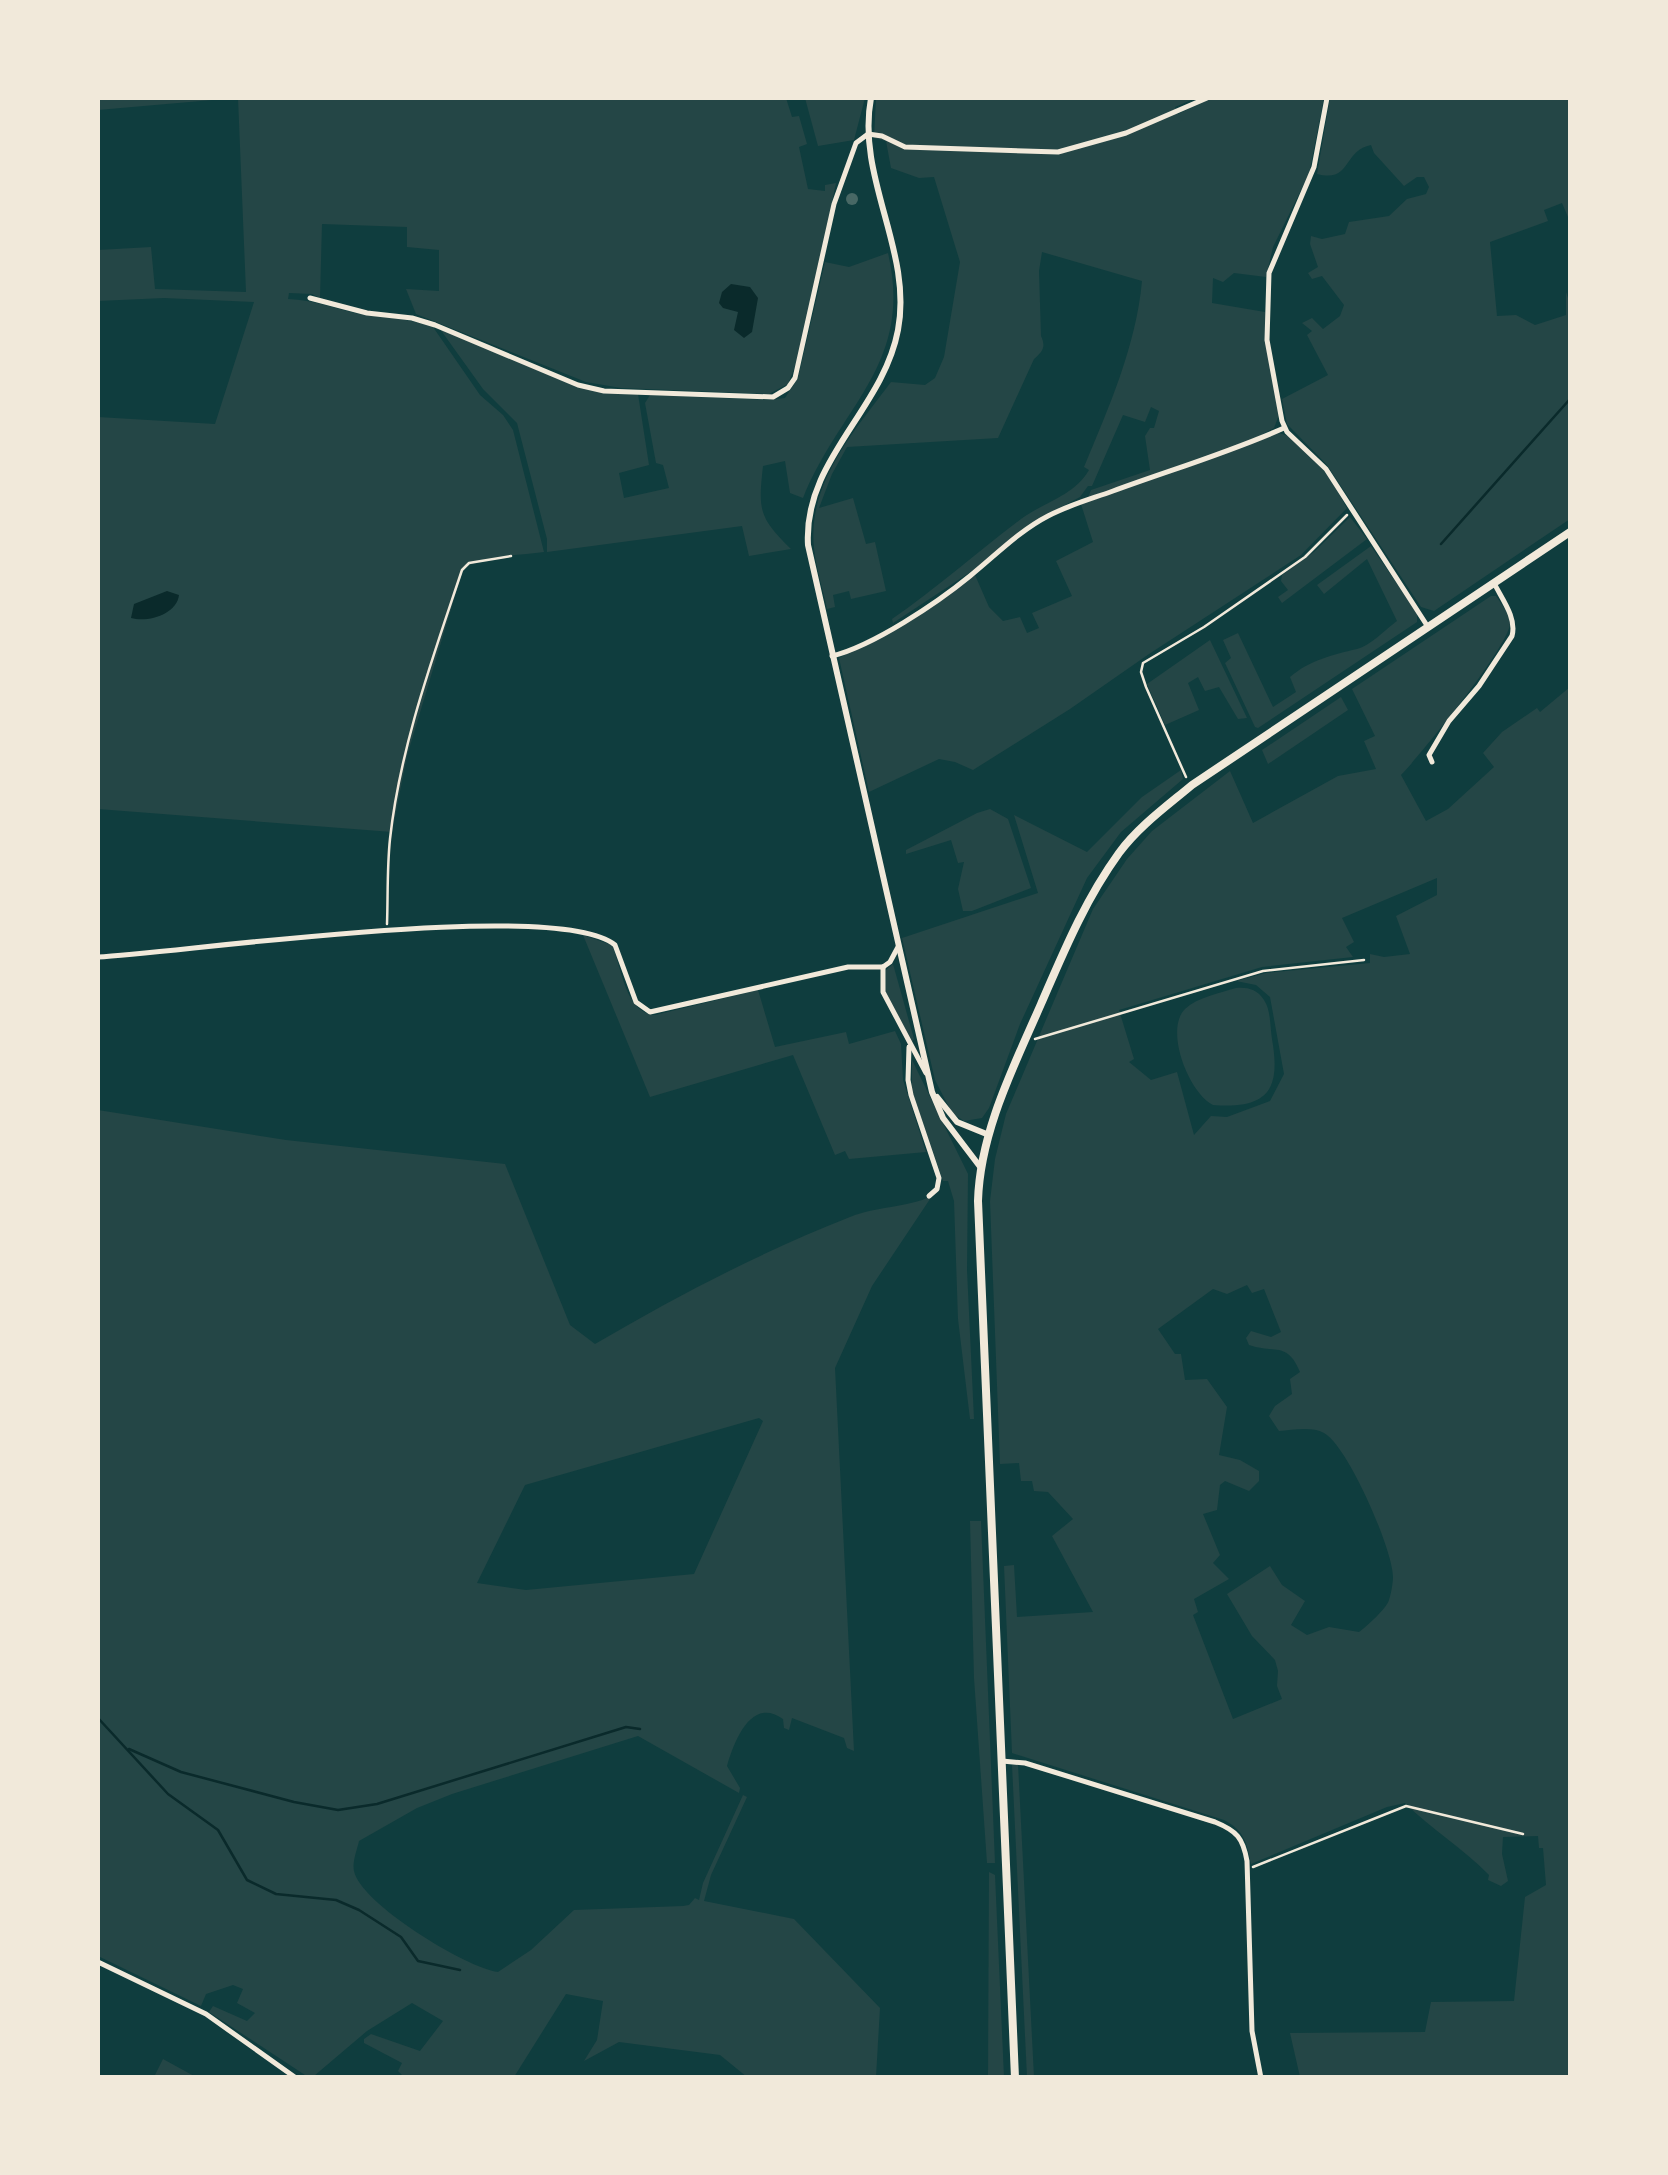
<svg xmlns="http://www.w3.org/2000/svg" width="1668" height="2175" font-family="'Open Sans',sans-serif">
  <style>
    .green { fill: #244646; fill-rule: evenodd }
    .water { fill: #0a2a2b }
    .lines { fill: none; stroke-linecap: round; stroke-linejoin: round }
    .stream { stroke: #0a2a2b; stroke-width: 2.5 }
    .building { fill: #486865 }
    .path { stroke: #f1e9da; stroke-width: 2.5 }
    .minor { stroke: #f1e9da; stroke-width: 5 }
    .secondary { stroke: #f1e9da; stroke-width: 6 }
    .primary { stroke: #f1e9da; stroke-width: 8 }
  </style>
  <rect width="100%" height="100%" fill="#0f3d3e"/>
  <g class="green">
    <path d="M98 98H235L98 110Z"/>
    <path d="M238 98H786L792 117 799 116 807 144 799 147 808 189 825 191V185L836 183 798 359 788 384 769 394 621 388 586 382 416 314 406 289 439 291V250L407 247V227L322 224 320 298 312 294 289 293 288 299C314 300 336 309 360 314 385 318 409 318 433 327L480 395 503 415 513 430 544 552C519 556 484 554 463 569L407 756 392 832 98 809V417L215 424 254 302 164 298 98 301V250L151 247 155 289 246 292Z"/>
    <path d="M805 98H865L854 140 818 146Z"/>
    <path d="M876 98H1196L1175 107 1178 114 1211 98H1324L1309 174 1273 247 1266 277 1234 273 1223 282 1213 278 1212 303 1265 312V337L1279 415 1274 428 1232 451 1276 433C1304 434 1335 485 1347 508L1301 555 1149 654 1070 709 973 770 955 762 939 759 869 792 839 658 892 629 975 575 989 607 1003 621 1020 617 1027 633 1039 628 1032 613 1072 596 1056 561 1093 542 1081 504 1208 455 1088 498 1091 490 1150 470 1145 436 1150 428H1154L1159 411 1151 407 1145 422 1123 415 1092 486H1088L1080 497 1035 521 975 569 893 623 892 619C937 588 977 552 1021 519 1044 502 1074 496 1089 470L1084 467C1109 407 1136 346 1142 281L1042 252 1039 271 1041 336C1046 347 1043 351 1034 359L998 438 847 447 832 474 819 508 853 498 866 544 875 542 886 591 851 599 849 591 833 595 835 607 827 609C823 589 816 569 814 548 807 483 855 430 891 382L925 385 935 378 944 357 960 262 934 177 919 178 891 168 886 141 874 138Z"/>
    <path d="M1330 98H1570V216L1568 217 1562 203 1544 210 1548 221 1490 242 1497 316 1516 315 1535 325 1566 315V292L1570 304V519L1434 611 1421 607 1327 465 1287 424 1282 399 1328 375 1307 335 1312 331 1302 323 1312 318 1323 329 1340 316 1344 305 1322 276 1312 279 1308 273 1318 267 1310 244 1311 236 1322 239 1345 234 1349 222 1389 216 1407 199 1426 194 1429 187 1424 177H1417L1404 186 1374 153 1371 145C1342 151 1352 183 1317 174Z"/>
    <path d="M888 253C914 364 840 406 803 498L790 493 785 461 763 466C758 511 759 517 791 549L749 556 742 526 547 552V539L517 423 483 389 440 329 579 388 638 394 649 465 619 473 624 498 669 488 663 465 656 463 645 403 650 395 769 400 785 398 798 378 825 262 849 267Z"/>
    <path d="M1350 517 1367 539 1282 603 1278 597 1288 590 1281 581 1282 575 1314 552Z"/>
    <path d="M1371 546 1417 613V622L1258 728 1255 727 1225 663 1231 658 1223 640 1238 633 1273 707 1296 692 1290 677C1310 660 1332 655 1357 649 1370 646 1386 629 1397 621L1367 559 1324 594 1317 585Z"/>
    <path d="M1491 596H1496C1501 603 1509 614 1510 623 1511 644 1419 757 1401 775L1426 821 1448 809 1494 767 1483 753 1502 732 1537 708 1540 712 1570 687V2077H1300L1290 2033 1425 2032 1431 2002 1514 2001 1525 1897 1546 1885 1543 1848H1539L1538 1836 1503 1837 1502 1854 1508 1881 1501 1886 1488 1880 1489 1875C1463 1848 1432 1830 1405 1803L1387 1807 1251 1864C1247 1843 1244 1830 1224 1820L1012 1753 1004 1566 1014 1565 1017 1617 1093 1612 1052 1536 1073 1519 1048 1492 1034 1491 1032 1481H1021L1019 1463 1000 1464 990 1201 995 1159 1006 1114 1093 909 1127 859 1152 831 1230 771 1253 823 1338 776 1376 769 1364 741 1375 736 1352 689ZM1437 878V895L1396 916 1410 954 1384 957 1370 954V963L1266 973 1236 981 1256 985 1270 997 1284 1074 1270 1101 1227 1117 1211 1116 1194 1135 1177 1072 1151 1080 1129 1062 1134 1059 1119 1010 1262 967 1353 957 1346 947 1354 942 1342 918ZM1247 1285 1252 1293 1264 1289 1281 1332 1271 1337 1251 1331 1246 1338 1249 1345C1276 1354 1287 1341 1300 1372L1290 1379 1292 1394 1275 1406 1269 1416 1279 1431C1292 1430 1312 1426 1324 1433 1348 1446 1393 1550 1393 1577 1393 1583 1391 1594 1389 1600 1387 1608 1366 1627 1359 1632L1329 1627 1307 1635 1291 1625 1305 1601 1282 1585 1270 1566 1227 1594 1252 1636 1275 1660 1278 1671 1277 1686 1282 1699 1233 1719 1193 1615 1198 1612 1194 1599 1229 1579 1213 1563 1220 1555 1203 1514 1217 1510 1220 1485 1225 1481 1249 1491 1259 1481V1471L1240 1460 1219 1455 1227 1407 1207 1379 1185 1380 1181 1354H1175L1158 1329 1213 1289 1227 1294Z"/>
    <path d="M1210 640 1247 718 1238 719 1219 687 1205 691 1198 677 1188 683 1199 710 1165 725 1147 684Z"/>
    <path d="M1341 697 1348 710 1268 764 1262 750Z"/>
    <path d="M1181 770 1183 779 1121 832 1087 878 1020 1024 989 1108 982 1118 964 1121 952 1113 935 1080 902 938 1038 893 1014 815 1087 852 1142 797Z"/>
    <path d="M990 809 1008 819 1031 888 972 911H963L958 889 964 862 958 863 951 840 906 854V850L977 813Z"/>
    <path d="M583 935 612 945C622 968 625 1013 655 1015L758 990 775 1047 846 1032 849 1044 895 1031 901 1044 903 1080 926 1152 849 1159 845 1151 835 1155 793 1055 650 1097Z"/>
    <path d="M893 964 914 1039 912 1042 885 991 886 970Z"/>
    <path d="M1236 988C1247 987 1257 989 1264 1000 1271 1010 1270 1027 1272 1039 1281 1090 1268 1109 1213 1105 1189 1093 1164 1030 1185 1009 1198 997 1220 993 1236 988Z"/>
    <path d="M912 1060 968 1174 967 1270 974 1419H970L958 1319 954 1201 948 1181H943L912 1091Z"/>
    <path d="M98 1110 286 1140 505 1164 570 1325 595 1344C677 1296 761 1252 850 1217 877 1206 906 1208 932 1196L872 1286 835 1368 854 1751 847 1748 844 1738 792 1718 789 1730 784 1728 783 1719C751 1696 734 1742 727 1766L740 1788 739 1793 638 1736 452 1794 417 1808 359 1841C357 1850 352 1862 354 1871 360 1903 466 1968 498 1972L531 1950 574 1910 683 1906 689 1905 695 1898 699 1900 703 1883 743 1795 747 1797 711 1875 704 1901 794 1919 880 2008 876 2077H747L720 2055 619 2042 584 2061 597 2040 603 2001 566 1994 514 2077H404L398 2071 402 2063 364 2043V2039L371 2034 420 2051 443 2021 412 2003 367 2031 314 2076 308 2077 209 2012 213 2006 247 2021 255 2013 237 2003 243 1989 233 1985 206 1994 201 2006 98 1956ZM759 1418 763 1421 694 1574 526 1590 477 1583 525 1485Z"/>
    <path d="M970 1521H981L995 1863H987L974 1678Z"/>
    <path d="M1018 1764 1034 2077H1027L1012 1765Z"/>
    <path d="M989 1872 995 1875 1004 2077H988Z"/>
    <path d="M163 2059 194 2076 154 2077Z"/>
  </g>
  <g class="water">
    <path d="M731 284 750 287 758 298 752 332 744 338 734 330 738 312 723 308 719 303 722 292Z"/>
    <path d="M167 591 179 595C177 614 148 623 131 618L134 604Z"/>
  </g>
  <g class="lines">
    <g class="stream">
      <path d="M1441 544 1570 399"/>
      <path d="M98 1718 168 1794 218 1830 247 1880 276 1894 336 1900 359 1910 401 1937 418 1961 460 1970"/>
      <path d="M129 1749 181 1772 294 1802 338 1810 377 1804 626 1727 640 1729"/>
    </g>
  </g>
  <circle class="building" cx="852" cy="199" r="6"/>
  <g class="lines">
    <g class="path">
      <path d="M1186 777 1146 687 1141 672 1143 663 1204 627 1305 557 1347 515"/>
      <path d="M387 924C388 896 387 867 390 839 400 747 433 657 462 570L469 563 511 556"/>
      <path d="M1035 1039 1263 971 1364 960"/>
      <path d="M1253 1867 1406 1806 1523 1834"/>
    </g>
    <g class="minor">
      <path d="M1327 98 1314 167 1269 273 1267 340 1282 421 1287 432 1326 469 1428 627"/>
      <path d="M310 298 367 313 412 318 435 325 578 385 604 391 773 397 788 388 795 378 834 204 856 143 868 134 882 136 905 147 1058 152 1126 133 1207 98"/>
      <path d="M832 656C873 646 937 603 970 576 996 555 1019 531 1048 516 1069 505 1091 499 1113 491 1170 470 1228 453 1284 428"/>
      <path d="M1432 762 1429 755 1449 721 1479 686 1512 636C1517 618 1502 599 1494 583"/>
      <path d="M98 957C188 952 557 898 615 945L636 1002 650 1012 848 967H883"/>
      <path d="M883 967V992L926 1073"/>
      <path d="M883 967 890 962 898 947"/>
      <path d="M909 1047 908 1080 911 1095 939 1178 937 1189 929 1196"/>
      <path d="M1002 1761 1025 1763 1215 1822C1237 1831 1243 1838 1247 1861L1252 2031 1261 2078"/>
      <path d="M98 1962 206 2014 296 2078"/>
    </g>
    <g class="secondary">
      <path d="M871 98C856 178 913 251 898 330 883 410 803 460 808 545L932 1092 943 1118 981 1168"/>
      <path d="M937 1097 957 1122 989 1135"/>
    </g>
    <path class="primary" d="M1015 2078 978 1201C980 1132 1014 1066 1041 1004 1064 951 1085 900 1119 853 1139 826 1167 806 1192 785L1570 532"/>
  </g>
  <rect width="1668" height="2175" fill="none" stroke="#f1e9da" stroke-width="200"/>
</svg>
